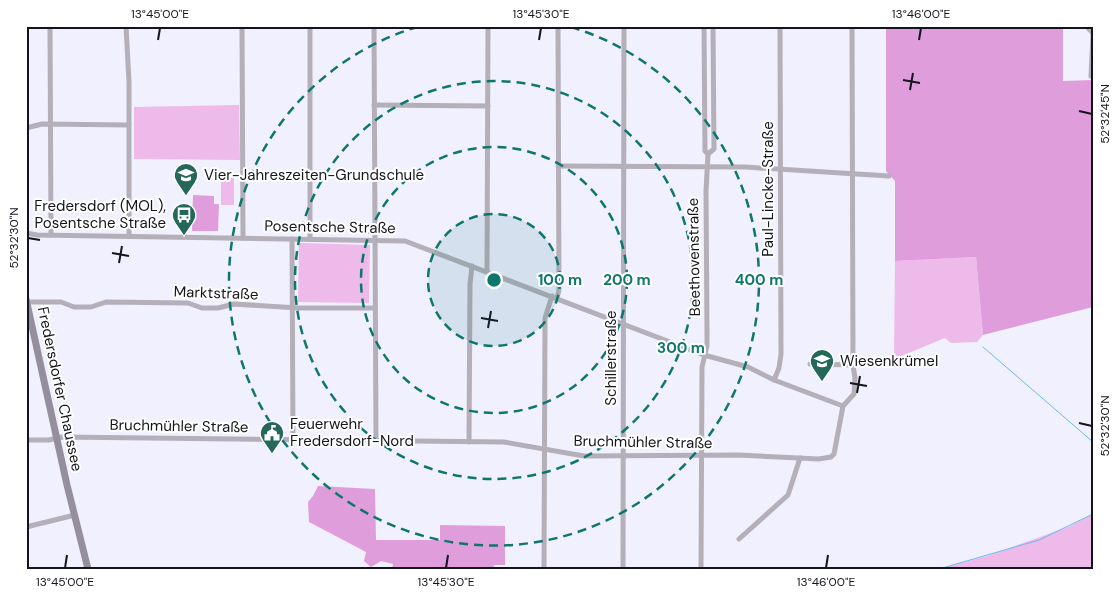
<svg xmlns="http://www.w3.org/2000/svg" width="1119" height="595" font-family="'DM Sans',sans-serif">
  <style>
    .green { fill: #edbae9 }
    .forest { fill: #df9edb }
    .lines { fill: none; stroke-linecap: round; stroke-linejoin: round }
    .stream { stroke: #6ab9f0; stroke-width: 1 }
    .street { stroke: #b4afb9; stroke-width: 5 }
    .secondary { stroke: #958f9d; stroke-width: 7 }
    .ticks { fill: none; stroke: #14141c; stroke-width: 2 }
    .ring { fill: none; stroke: #0f766e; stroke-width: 2.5; stroke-dasharray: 9 6 }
    .labels { text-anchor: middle; stroke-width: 4; stroke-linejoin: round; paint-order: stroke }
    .poi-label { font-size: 15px; fill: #14141c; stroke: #fff; text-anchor: start }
    .street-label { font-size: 15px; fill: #14141c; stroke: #fff }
    .centre { fill: #0f766e; stroke: #fff; stroke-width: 2.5 }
    .ring-label { font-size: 15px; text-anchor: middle; font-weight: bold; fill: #0f766e; stroke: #fff; stroke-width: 4; stroke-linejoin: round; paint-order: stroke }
    .neatline { fill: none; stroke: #14141c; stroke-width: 2 }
    .ticks-label { font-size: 12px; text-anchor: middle; fill: #14141c }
  </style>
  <rect width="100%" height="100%" fill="#f0f0ff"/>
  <g class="green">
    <path d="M239 105 240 160 134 159V107Z"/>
    <rect x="221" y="177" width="13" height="28"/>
    <path d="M299 243 370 245 369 303 298 302Z"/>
    <path d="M976 257 983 335 977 342 951 343 945 338 894 359 895 261Z"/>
    <path d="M1093 514V569H939L987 556 1068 527Z"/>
  </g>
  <g class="forest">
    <path d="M886 26H1061L1063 28V81L1093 80V307L983 335 976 257 895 261V181L886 171Z"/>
    <path d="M193 195 214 196V204H219L218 231H192Z"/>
    <path d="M318 486 375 489 376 540H440V525L505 526V565H494L493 569H392L393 564 381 561 371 567 364 561 366 552 309 522 308 502 313 496Z"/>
  </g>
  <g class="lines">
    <g class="stream">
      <path d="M983 347 1093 442"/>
      <path d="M939 569 1039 540 1093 514"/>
    </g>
    <g class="street">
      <path d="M50 26 51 235"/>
      <path d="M126 26 129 82V236"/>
      <path d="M242 26 243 238"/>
      <path d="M310 26V239"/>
      <path d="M374 26 376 440"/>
      <path d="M1086 26 1093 33"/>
      <path d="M1093 34 1091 76H1093"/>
      <path d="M374 105 488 106"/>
      <path d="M26 128 42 124 129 125"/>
      <path d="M708 154 714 149 713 26"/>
      <path d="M558 166 745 167 889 176"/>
      <path d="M26 233 37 235 405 241 704 355 748 367 774 380 843 406"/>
      <path d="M292 239 293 440"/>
      <path d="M487 272 488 26"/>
      <path d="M557 298 559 290 558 26"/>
      <path d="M27 302H61L74 307H91L106 302 188 303 202 308H218L234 304 298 308H375"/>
      <path d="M810 364 853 365 890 361"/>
      <path d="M774 380 779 368 781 354 780 26"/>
      <path d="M26 440H49L61 437 504 442 584 456 739 455 819 459 831 457 834 454 843 406 854 394 855 378 853 365 852 26"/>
      <path d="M469 442 470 284 472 266"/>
      <path d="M26 527 75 515"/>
      <path d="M739 539 788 495 800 458"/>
      <path d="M544 569 545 318 552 296"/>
      <path d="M623 569 624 26"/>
      <path d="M701 569 702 367 707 346V332L706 191 708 154 705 151 704 26"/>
    </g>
    <path class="secondary" d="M26 299 67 485 88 569"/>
  </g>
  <path class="ticks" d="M158 40 160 28M539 40 541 28M919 40 921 28M903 80 920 83M910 90 913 73M1079 111 1092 114M28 238 40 240M112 253 129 256M119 263 122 246M481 318 498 321M488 328 491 311M850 383 867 386M857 393 860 376M1079 423 1092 426M65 568 67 555M446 568 448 555M826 568 828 555"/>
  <circle cx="494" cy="280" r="66" fill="#0f766e" fill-opacity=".12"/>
  <g class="ring">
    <circle cx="494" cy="280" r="66"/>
    <circle cx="494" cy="280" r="133"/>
    <circle cx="494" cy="280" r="199"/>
    <path d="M571 27A265 265 0 1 1 417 27"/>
  </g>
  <defs>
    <g id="school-pin" transform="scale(1.25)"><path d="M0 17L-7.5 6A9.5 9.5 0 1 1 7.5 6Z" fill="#256859" stroke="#fff"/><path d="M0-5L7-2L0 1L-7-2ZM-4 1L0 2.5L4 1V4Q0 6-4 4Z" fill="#fff"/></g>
    <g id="bus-pin" transform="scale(1.25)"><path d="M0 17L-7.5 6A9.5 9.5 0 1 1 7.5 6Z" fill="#256859" stroke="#fff"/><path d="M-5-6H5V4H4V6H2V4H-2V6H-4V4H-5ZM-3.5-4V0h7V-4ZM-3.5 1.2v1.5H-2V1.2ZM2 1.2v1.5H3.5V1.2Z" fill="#fff"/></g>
    <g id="civic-pin" transform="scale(1.25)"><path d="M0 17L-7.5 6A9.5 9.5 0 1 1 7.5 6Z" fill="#256859" stroke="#fff"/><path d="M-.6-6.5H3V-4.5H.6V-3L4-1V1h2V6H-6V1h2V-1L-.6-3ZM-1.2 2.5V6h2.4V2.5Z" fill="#fff"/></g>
  </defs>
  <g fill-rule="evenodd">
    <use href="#school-pin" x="186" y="175"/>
    <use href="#bus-pin" x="184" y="215"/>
    <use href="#school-pin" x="822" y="361"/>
    <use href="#civic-pin" x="272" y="433"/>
  </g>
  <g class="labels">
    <g class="poi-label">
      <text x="204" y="180">Vier-Jahreszeiten-Grundschule</text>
      <text x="166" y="211" text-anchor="end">Fredersdorf (MOL),<tspan x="166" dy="17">Posentsche Straße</tspan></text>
      <text x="840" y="366">Wiesenkrümel</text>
      <text x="290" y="429">Feuerwehr<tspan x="290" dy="17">Fredersdorf-Nord</tspan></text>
    </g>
    <g class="street-label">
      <text transform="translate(768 189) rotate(-90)" y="5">Paul-Lincke-Straße</text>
      <text transform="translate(330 227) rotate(1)" y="5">Posentsche Straße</text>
      <text transform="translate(694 257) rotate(-91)" y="5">Beethovenstraße</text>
      <text transform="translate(216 293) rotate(2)" y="5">Marktstraße</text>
      <text transform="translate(611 358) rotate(-90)" y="5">Schillerstraße</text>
      <text transform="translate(60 389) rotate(78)" y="5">Fredersdorfer Chaussee</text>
      <text transform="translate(179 426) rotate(1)" y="5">Bruchmühler Straße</text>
      <text transform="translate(643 442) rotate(1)" y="5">Bruchmühler Straße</text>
    </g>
  </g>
  <circle cx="494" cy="280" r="8" class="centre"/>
  <g class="ring-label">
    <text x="560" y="285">100 m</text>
    <text x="627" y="285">200 m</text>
    <text x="759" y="285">400 m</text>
    <text x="681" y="353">300 m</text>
  </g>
  <rect width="1119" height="595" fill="none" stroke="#ffffff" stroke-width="55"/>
  <rect x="28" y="28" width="1064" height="540" class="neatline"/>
  <g class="ticks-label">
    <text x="160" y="18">13°45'00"E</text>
    <text x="541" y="18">13°45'30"E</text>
    <text x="921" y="18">13°46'00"E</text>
    <text transform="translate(1105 114) rotate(-90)" y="4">52°32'45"N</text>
    <text transform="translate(14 238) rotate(-90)" y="4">52°32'30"N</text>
    <text transform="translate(1105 426) rotate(-90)" y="4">52°32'30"N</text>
    <text x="65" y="586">13°45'00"E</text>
    <text x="446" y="586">13°45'30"E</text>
    <text x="826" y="586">13°46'00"E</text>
  </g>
</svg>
